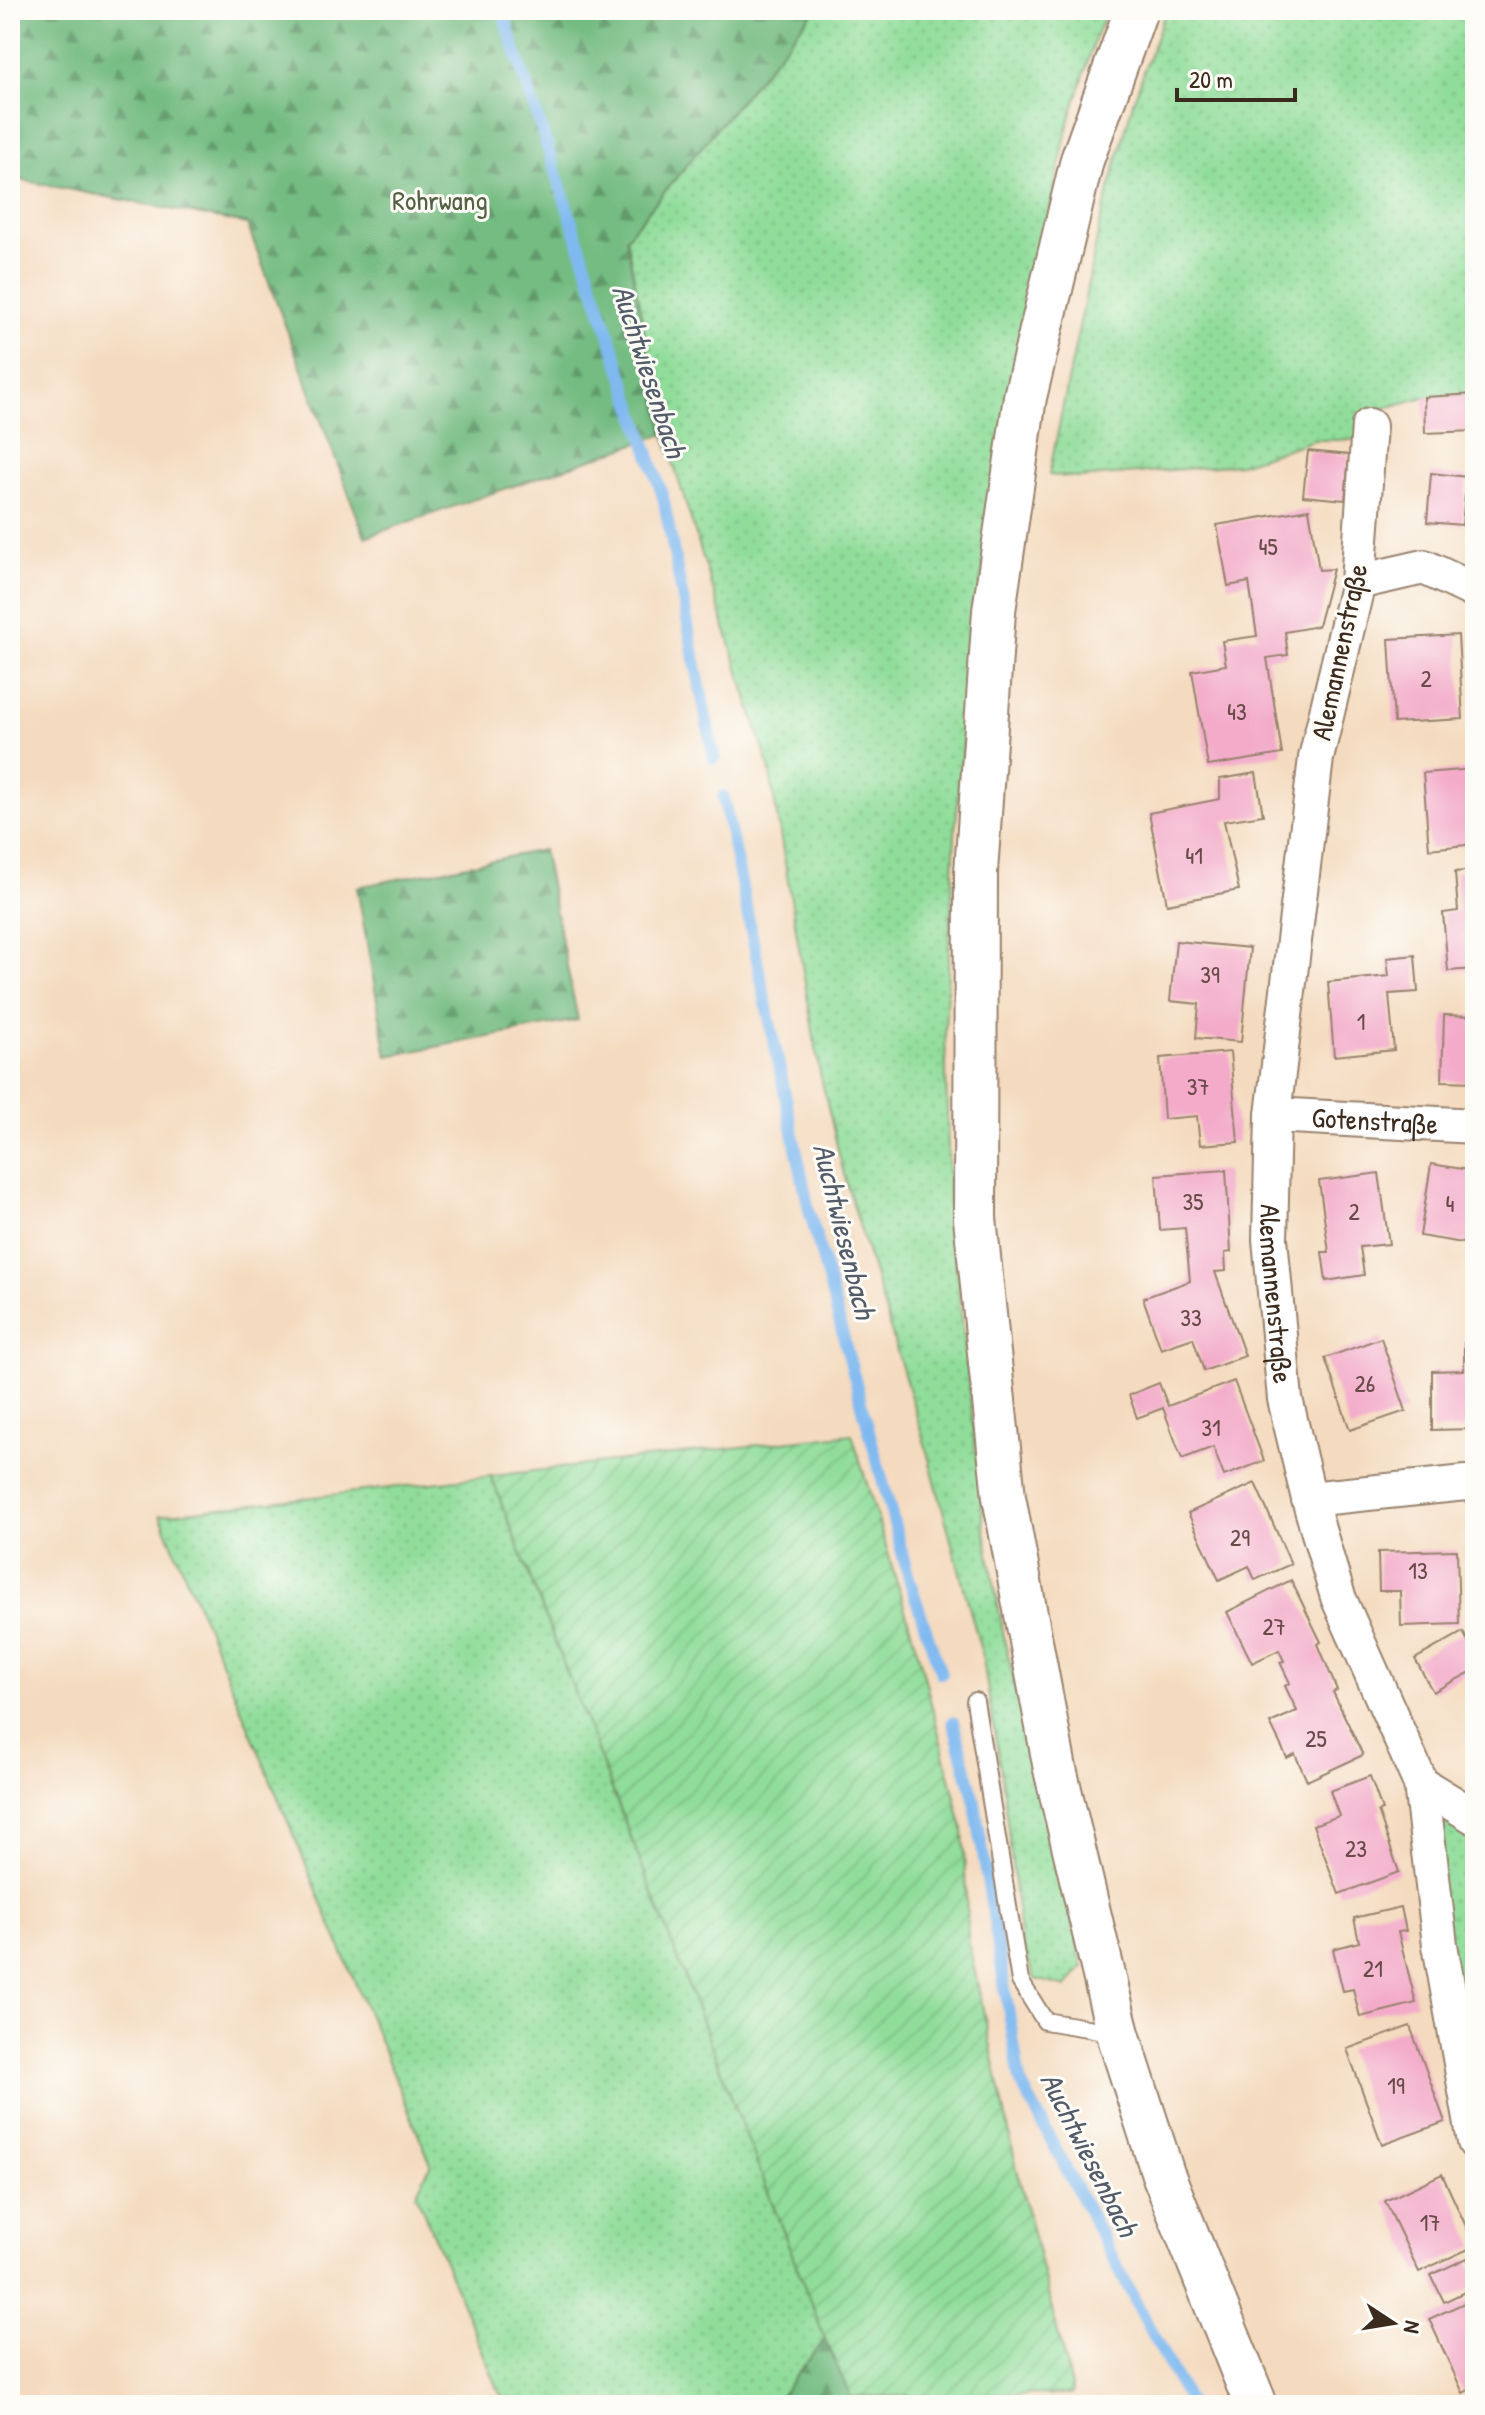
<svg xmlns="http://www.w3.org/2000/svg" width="1485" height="2415" font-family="'Patrick Hand',sans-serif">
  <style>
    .grass { fill: url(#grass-dots); stroke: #66845c; stroke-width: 2 }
    .forest { fill: url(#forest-firs); stroke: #587350; stroke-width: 2 }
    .garden { fill: url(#garden-furrows); stroke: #66845c; stroke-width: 2 }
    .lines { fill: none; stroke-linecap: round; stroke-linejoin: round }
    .stream { stroke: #7fb9f0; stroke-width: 12 }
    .building { fill: #f3abc9 }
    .service-casing { stroke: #98826e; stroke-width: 20 }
    .minor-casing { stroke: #98826e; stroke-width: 38 }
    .tertiary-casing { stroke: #98826e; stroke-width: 46 }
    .service { stroke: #fff; stroke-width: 16 }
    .minor { stroke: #fff; stroke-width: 34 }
    .tertiary { stroke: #fff; stroke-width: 42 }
    .labels { text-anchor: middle; stroke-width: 6; stroke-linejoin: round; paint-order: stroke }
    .number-label { font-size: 24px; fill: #694a49 }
    .park-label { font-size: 28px; fill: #546043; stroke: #fdfcf7 }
    .street-label { font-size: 28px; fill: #3b2a1e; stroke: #fdfcf7 }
    .water-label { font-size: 30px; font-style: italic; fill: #535c68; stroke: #fdfcf7 }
  </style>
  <defs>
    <pattern id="grass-dots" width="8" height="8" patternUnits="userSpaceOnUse" patternTransform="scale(2)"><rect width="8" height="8" fill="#90dd9a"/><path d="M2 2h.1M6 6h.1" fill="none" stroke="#7dbe84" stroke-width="1.8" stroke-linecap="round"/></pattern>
    <pattern id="forest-firs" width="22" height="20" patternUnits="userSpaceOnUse" patternTransform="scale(2)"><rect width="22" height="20" fill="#74bc82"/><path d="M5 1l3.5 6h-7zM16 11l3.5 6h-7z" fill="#60996a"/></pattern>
    <pattern id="garden-furrows" width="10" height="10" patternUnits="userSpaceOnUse" patternTransform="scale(2)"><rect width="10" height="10" fill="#90dd9a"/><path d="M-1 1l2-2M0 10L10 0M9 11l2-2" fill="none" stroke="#7dbe84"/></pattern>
  </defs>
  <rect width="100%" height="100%" fill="#fdfcf7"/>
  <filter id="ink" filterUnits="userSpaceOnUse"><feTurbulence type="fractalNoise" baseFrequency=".0125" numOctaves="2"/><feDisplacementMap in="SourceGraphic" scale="16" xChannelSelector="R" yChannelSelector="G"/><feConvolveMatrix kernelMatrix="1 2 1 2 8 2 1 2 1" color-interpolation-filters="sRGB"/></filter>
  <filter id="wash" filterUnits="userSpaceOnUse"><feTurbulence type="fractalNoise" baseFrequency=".006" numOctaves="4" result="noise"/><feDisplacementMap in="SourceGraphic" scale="32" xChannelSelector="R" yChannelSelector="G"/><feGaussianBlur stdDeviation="1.8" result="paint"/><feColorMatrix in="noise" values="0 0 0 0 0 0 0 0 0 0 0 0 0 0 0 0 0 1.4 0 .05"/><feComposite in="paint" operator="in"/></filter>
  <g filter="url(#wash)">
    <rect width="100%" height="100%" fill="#f4dabe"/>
    <g class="grass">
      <path d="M815 10H1108L1097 33 1068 125 1006 411 973 635 955 834 945 1030 949 1199 984 1526 1005 1643 1083 1967 1066 1987 1035 1979 1021 1944 1003 1785 982 1654 925 1444 843 1171 820 1073 769 767 664 434 626 238Z"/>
      <path d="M1166 10H1475V394L1424 397 1371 412 1355 440H1314L1240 464 1079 478 1049 475 1100 224 1133 102Z"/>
      <path d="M491 1476 825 2339 773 2405H505L416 2194 431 2164 160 1515Z"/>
      <path d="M1421 1784 1475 1817V1976L1446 1981Z"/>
    </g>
    <g class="forest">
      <path d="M10 10H815L626 238 664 434 365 537 247 224 10 178Z"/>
      <path d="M543 850 578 1020 387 1056 357 887Z"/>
      <path d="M825 2339 851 2397V2405H773Z"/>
    </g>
    <path class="garden" d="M852 1434 919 1656 963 1829 968 1939 1016 2165 1073 2394 851 2397 825 2339 491 1476Z"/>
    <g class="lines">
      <g class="stream">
        <path d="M502 10 663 497 714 758"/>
        <path d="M723 796 809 1210 910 1582 941 1673"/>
        <path d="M953 1722 974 1798 1020 2081 1190 2405"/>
      </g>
    </g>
    <g id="blocks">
      <g class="building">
        <path d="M1475 394V431L1425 433 1424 397Z"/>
        <path d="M1308 451 1349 455 1345 500 1303 496Z"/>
        <path d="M1431 473 1467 477 1462 525 1427 522Z"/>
        <path d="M1309 509 1319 570 1333 569 1318 626 1285 632 1288 655 1267 658 1282 754 1208 766 1192 671 1226 665 1222 641 1257 636 1249 582 1228 586 1217 525Z"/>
        <path d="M1475 513V533L1466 520Z"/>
        <path d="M1458 635 1463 719 1394 723 1389 639Z"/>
        <path d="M1475 769V844L1429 849 1423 773Z"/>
        <path d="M1256 773 1263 815 1224 821 1239 890 1167 904 1149 813 1220 799V779Z"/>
        <path d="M1475 870V969L1448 971 1443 913 1458 911 1455 872Z"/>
        <path d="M1176 941 1250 948 1241 1042 1196 1038 1199 1004 1170 1001Z"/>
        <path d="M1415 955 1418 992 1389 994 1394 1050 1334 1056 1328 982 1389 976 1387 958Z"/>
        <path d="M1444 1015 1475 1016V1082L1442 1081Z"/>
        <path d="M1230 1052 1238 1142 1200 1145 1197 1116 1164 1119 1160 1058Z"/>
        <path d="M1431 1164 1475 1171V1245L1420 1236Z"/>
        <path d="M1226 1170 1231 1252 1225 1253 1226 1271 1215 1272 1245 1356 1204 1371 1193 1338 1161 1349 1143 1298 1190 1281 1185 1228 1160 1230 1156 1175Z"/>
        <path d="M1379 1173 1389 1244 1360 1247 1364 1275 1326 1281 1322 1252H1329L1319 1181Z"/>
        <path d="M1381 1338 1406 1411 1350 1430 1325 1358Z"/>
        <path d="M1464 1343H1475V1429L1432 1430V1371L1464 1370Z"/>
        <path d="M1234 1381 1264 1461 1224 1476 1213 1447 1182 1459 1163 1408 1137 1418 1129 1395 1159 1383 1168 1406Z"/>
        <path d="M1255 1483 1291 1564 1255 1580 1249 1566 1219 1580 1188 1513Z"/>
        <path d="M1457 1550 1459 1624 1401 1626 1400 1591H1379L1378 1552Z"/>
        <path d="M1291 1580 1321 1642 1318 1644 1337 1690 1333 1692 1363 1755 1307 1781 1295 1754 1287 1758 1270 1723 1297 1711 1285 1686 1290 1683 1280 1662 1284 1661 1279 1650 1252 1663 1227 1612Z"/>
        <path d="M1463 1632 1475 1655V1670L1433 1692 1415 1659Z"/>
        <path d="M1370 1776 1382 1810 1378 1811 1399 1872 1339 1894 1313 1825 1339 1816 1330 1791Z"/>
        <path d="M1401 1907 1406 1931 1398 1932 1416 2003 1360 2017 1353 1989 1343 1991 1333 1949 1359 1942 1354 1918Z"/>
        <path d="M1410 2026 1445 2122 1382 2145 1347 2049Z"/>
        <path d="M1442 2174 1475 2246 1419 2272 1385 2201Z"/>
        <path d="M1467 2258 1475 2275V2287L1444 2302 1431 2275Z"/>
        <path d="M1475 2298V2387L1463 2393 1429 2319Z"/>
      </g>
    </g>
  </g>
  <g filter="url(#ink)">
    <use href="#blocks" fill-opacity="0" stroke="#98826e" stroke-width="2"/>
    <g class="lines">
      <g class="service-casing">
        <path id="service" d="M975 1701 1020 1981 1045 2021 1117 2033"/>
      </g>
      <g class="minor-casing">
        <g id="minor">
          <path id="s1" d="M1369 426 1358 582 1316 758 1273 1115 1270 1239 1285 1399 1309 1499 1338 1597 1421 1784 1440 1945 1475 2142"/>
          <path d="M1358 582 1424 567 1475 591"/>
          <path id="s2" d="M1273 1115 1475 1126"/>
          <path d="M1309 1499 1466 1483 1475 1485"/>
          <path d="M1421 1784 1475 1817"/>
        </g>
      </g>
      <g class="tertiary-casing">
        <path id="tertiary" d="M1136 10 1082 160 1025 397 994 611 976 872 975 1218 1004 1497 1055 1769 1118 2034 1163 2174 1256 2405"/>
      </g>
      <use href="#service" class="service"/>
      <use href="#minor" class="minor"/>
      <use href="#tertiary" class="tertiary"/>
    </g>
  </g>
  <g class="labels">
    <g class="number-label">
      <text x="1268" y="555">45</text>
      <text x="1426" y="687">2</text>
      <text x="1237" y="720">43</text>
      <text x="1194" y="864">41</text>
      <text x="1210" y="983">39</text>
      <text x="1361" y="1030">1</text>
      <text x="1198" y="1095">37</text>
      <text x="1193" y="1210">35</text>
      <text x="1450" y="1212">4</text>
      <text x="1354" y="1220">2</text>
      <text x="1191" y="1326">33</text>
      <text x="1365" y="1392">26</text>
      <text x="1211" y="1436">31</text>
      <text x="1240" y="1546">29</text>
      <text x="1418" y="1579">13</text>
      <text x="1274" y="1635">27</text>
      <text x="1316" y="1747">25</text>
      <text x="1356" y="1857">23</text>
      <text x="1373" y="1977">21</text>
      <text x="1396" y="2094">19</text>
      <text x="1430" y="2231">17</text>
    </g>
    <g class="park-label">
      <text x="440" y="210">Rohrwang</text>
    </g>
    <g class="street-label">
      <text transform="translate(1339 652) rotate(-78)" y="10">Alemannenstraße</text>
      <text dy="10" stroke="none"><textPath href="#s2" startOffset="102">Gotenstraße</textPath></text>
      <text dy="10" stroke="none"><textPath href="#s1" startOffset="876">Alemannenstraße</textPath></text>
    </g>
    <g class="water-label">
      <text transform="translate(649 371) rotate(72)" y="10">Auchtwiesenbach</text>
      <text transform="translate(844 1231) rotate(76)" y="10">Auchtwiesenbach</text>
      <text transform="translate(1089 2154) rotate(63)" y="10">Auchtwiesenbach</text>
    </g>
  </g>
  <rect width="1485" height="2415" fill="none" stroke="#fdfcf7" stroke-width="40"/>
  <g transform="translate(1393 2323) rotate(102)" stroke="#fdfcf7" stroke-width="6" paint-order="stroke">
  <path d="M0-6L14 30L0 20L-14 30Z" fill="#3b2a1e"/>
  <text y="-12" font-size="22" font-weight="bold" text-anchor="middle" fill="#3b2a1e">N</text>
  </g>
  <path d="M1177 88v12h118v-12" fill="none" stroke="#3b2a1e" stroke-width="4"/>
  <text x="1189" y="88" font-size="24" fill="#3b2a1e" stroke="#fdfcf7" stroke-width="6" paint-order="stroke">20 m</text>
</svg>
